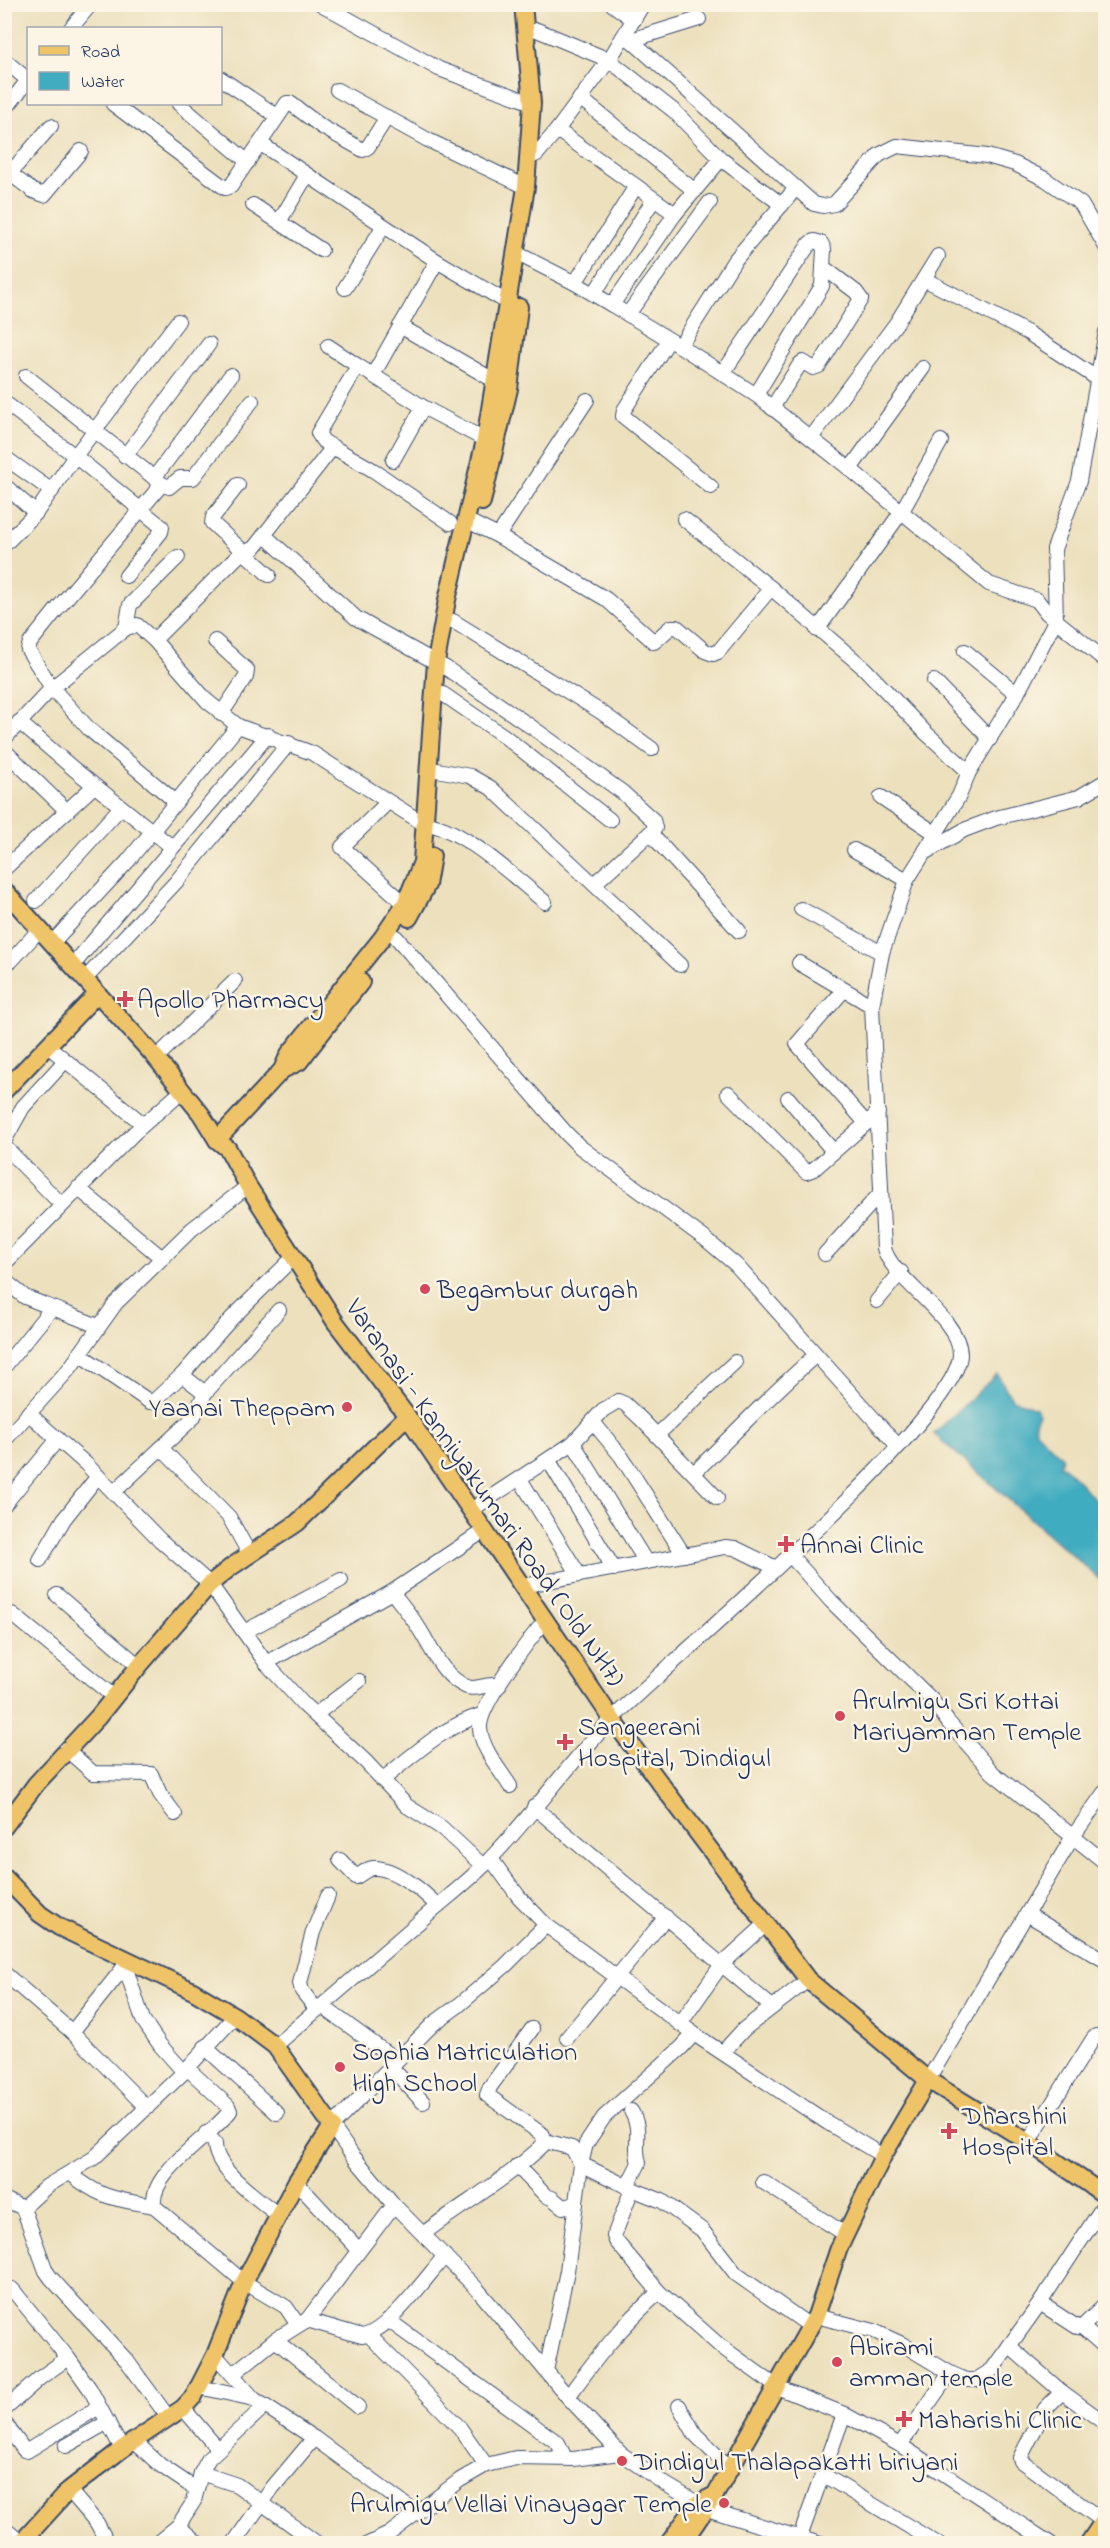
<svg xmlns="http://www.w3.org/2000/svg" width="1110" height="2548" font-family="'Indie Flower',sans-serif">
  <style>
    .water { fill: #41acc0; stroke: #2e6e8f; stroke-width: 1.5 }
    .lines { fill: none; stroke-linecap: round; stroke-linejoin: round }
    .minor-casing { stroke: #3a4a6c; stroke-width: 16 }
    .major-casing { stroke: #3a4a6c; stroke-width: 20 }
    .minor { stroke: #fff; stroke-width: 14 }
    .major { stroke: #efc469; stroke-width: 16 }
    .poi-dot { fill: #d1495b; stroke: #fcf5e5; stroke-width: 2 }
    .labels { text-anchor: middle; stroke-width: 5; stroke-linejoin: round; paint-order: stroke }
    .poi-label { font-size: 27px; fill: #1b2f5e; stroke: #fcf5e5; text-anchor: start }
    .street-label { font-size: 27px; fill: #1b2f5e; stroke: #fcf5e5 }
  </style>
  <rect width="100%" height="100%" fill="#fcf5e5"/>
  <filter id="ink" filterUnits="userSpaceOnUse"><feTurbulence type="fractalNoise" baseFrequency=".0167" numOctaves="2"/><feDisplacementMap in="SourceGraphic" scale="12" xChannelSelector="R" yChannelSelector="G"/><feConvolveMatrix kernelMatrix="1 2 1 2 8 2 1 2 1" color-interpolation-filters="sRGB"/></filter>
  <filter id="wash" filterUnits="userSpaceOnUse"><feTurbulence type="fractalNoise" baseFrequency=".008" numOctaves="4" result="noise"/><feDisplacementMap in="SourceGraphic" scale="24" xChannelSelector="R" yChannelSelector="G"/><feGaussianBlur stdDeviation="1.35" result="paint"/><feColorMatrix in="noise" values="0 0 0 0 0 0 0 0 0 0 0 0 0 0 0 0 0 1.4 0 .05"/><feComposite in="paint" operator="in"/></filter>
  <g filter="url(#wash)">
    <rect width="100%" height="100%" fill="#ece0bd"/>
    <path class="water" d="M997 1374 1012 1399 1036 1408 1039 1414 1035 1422 1036 1431 1062 1457 1060 1465C1078 1475 1086 1496 1105 1506V1584L934 1434Z"/>
  </g>
  <g filter="url(#ink)">
    <g class="lines">
      <g class="minor-casing">
        <g id="minor">
          <path d="M321 4 439 69 532 103"/>
          <path d="M612 4 634 20"/>
          <path d="M71 28 91 4"/>
          <path d="M537 30 609 60 674 111 721 159 675 214 612 305 680 346 734 261 796 188"/>
          <path d="M623 37 631 40 814 204 823 206 834 204 879 155 897 146 987 156 1015 164 1045 179 1081 204 1106 247"/>
          <path d="M631 40 699 19"/>
          <path d="M4 60 28 80"/>
          <path d="M220 78 277 116"/>
          <path d="M337 90 428 140 526 187"/>
          <path d="M580 98 695 191"/>
          <path d="M113 104 225 188 231 186 287 103H290L322 127 363 150 368 147 387 117"/>
          <path d="M179 104 248 162"/>
          <path d="M4 111 28 80"/>
          <path d="M557 130 636 186 575 283 612 305"/>
          <path d="M261 144 437 261 373 375"/>
          <path d="M528 158 537 154 557 130 609 60 643 4"/>
          <path d="M721 159 782 205"/>
          <path d="M4 169 33 191 44 195 81 151"/>
          <path d="M10 173 51 126"/>
          <path d="M307 175 279 222 321 250"/>
          <path d="M636 186 675 214"/>
          <path d="M253 205 279 222"/>
          <path d="M516 253 575 283"/>
          <path d="M437 261 515 307"/>
          <path d="M924 279 1028 333 1098 379"/>
          <path d="M345 288 383 227"/>
          <path d="M594 294 654 199"/>
          <path d="M628 314 710 202"/>
          <path d="M400 326 502 385"/>
          <path d="M669 340 624 410 623 416 711 487"/>
          <path d="M328 346 358 366"/>
          <path d="M680 346 756 395 850 469 989 584 1037 600 1047 613 1106 661"/>
          <path d="M723 373 810 243 814 241 821 243 824 249 822 286 756 395"/>
          <path d="M26 376 162 484 54 613 30 643 28 650 52 688 89 729 176 802"/>
          <path d="M4 402 75 456 162 527 161 532 126 576"/>
          <path d="M772 408 800 364 803 362 813 368 819 366 861 299 856 292 823 267"/>
          <path d="M811 438 897 322 938 256"/>
          <path d="M333 447 373 470 450 523"/>
          <path d="M125 456 209 344"/>
          <path d="M4 457 52 491"/>
          <path d="M393 460 423 407"/>
          <path d="M850 469 923 368"/>
          <path d="M154 478 231 375"/>
          <path d="M162 484 169 487 180 478H193L252 401"/>
          <path d="M4 485 36 513"/>
          <path d="M238 485 213 517 212 523 269 575"/>
          <path d="M684 519 771 588 865 669 925 732 969 772"/>
          <path d="M466 520 498 536 606 599 654 642 671 627H677L705 651 713 654 718 652 771 588"/>
          <path d="M264 535 356 618 446 668 533 728 622 792 653 820 655 828 650 833 594 884"/>
          <path d="M498 536 587 400"/>
          <path d="M4 545 36 513 75 456 178 321"/>
          <path d="M453 621 601 712 652 749"/>
          <path d="M126 628 130 605 178 557"/>
          <path d="M817 630 902 511 941 441"/>
          <path d="M154 640 238 556 254 548 333 447 323 441 318 433 358 366 423 407 493 444"/>
          <path d="M215 641 247 670 246 677 221 714"/>
          <path d="M965 651 1017 694"/>
          <path d="M934 681 990 739"/>
          <path d="M443 694 504 736 610 820"/>
          <path d="M19 722 75 770 172 847"/>
          <path d="M4 739 52 688 126 628 137 625 154 640 207 701 238 726 312 753 424 824C460 825 516 879 545 902"/>
          <path d="M4 750 67 811"/>
          <path d="M437 770 470 776 491 788 680 965"/>
          <path d="M881 797 935 833"/>
          <path d="M388 802 342 847 405 904"/>
          <path d="M650 833 739 931"/>
          <path d="M854 850 907 880"/>
          <path d="M925 851 959 796 969 772 1017 694 1056 619 1054 549 1079 481 1106 332"/>
          <path d="M4 869 94 786"/>
          <path d="M36 901 121 807"/>
          <path d="M801 909 882 953"/>
          <path d="M396 937 566 1133 580 1147 704 1238 736 1265 898 1446"/>
          <path d="M52 943 128 861 238 726"/>
          <path d="M799 963 872 1006"/>
          <path d="M4 965 12 960 40 929"/>
          <path d="M73 965 268 735"/>
          <path d="M84 980 176 882 289 743"/>
          <path d="M843 991 797 1044 866 1123"/>
          <path d="M48 1046 143 1124"/>
          <path d="M156 1058 235 981"/>
          <path d="M728 1093 806 1172 814 1169 878 1113"/>
          <path d="M788 1098 833 1151"/>
          <path d="M4 1141 23 1107 65 1061"/>
          <path d="M4 1146 62 1205"/>
          <path d="M78 1188 162 1258"/>
          <path d="M825 1254 879 1195"/>
          <path d="M4 1264 134 1133 182 1091"/>
          <path d="M4 1280 25 1297 98 1326"/>
          <path d="M877 1301 901 1272"/>
          <path d="M79 1354 150 1402 154 1401 182 1375 231 1319 294 1257"/>
          <path d="M4 1367 52 1308"/>
          <path d="M182 1375 205 1393"/>
          <path d="M28 1413 86 1464 160 1540 210 1584 266 1663 303 1704 366 1762 407 1806 442 1828 483 1866"/>
          <path d="M593 1422 621 1456 684 1555"/>
          <path d="M657 1435 735 1362"/>
          <path d="M4 1441 70 1368 116 1303 192 1229 248 1186"/>
          <path d="M573 1443 646 1562"/>
          <path d="M161 1448 229 1517 250 1555"/>
          <path d="M549 1461 614 1569"/>
          <path d="M694 1473C735 1433 773 1392 816 1355"/>
          <path d="M520 1479 579 1575"/>
          <path d="M114 1492 193 1418 205 1393 279 1310"/>
          <path d="M4 1505 58 1439"/>
          <path d="M471 1510 573 1443 603 1410 618 1401 625 1404 642 1420 717 1498"/>
          <path d="M790 1555 831 1601 932 1700 948 1722 993 1773 1106 1863"/>
          <path d="M40 1560 64 1519 98 1476"/>
          <path d="M523 1586 725 1547 735 1548 776 1568"/>
          <path d="M392 1592C402 1605 412 1617 420 1630 433 1651 443 1677 467 1687 478 1691 486 1682 499 1686"/>
          <path d="M57 1595 139 1666"/>
          <path d="M12 1614 114 1697"/>
          <path d="M244 1632 341 1580"/>
          <path d="M266 1663 392 1592 485 1530"/>
          <path d="M315 1715 359 1681"/>
          <path d="M66 1749 93 1773 151 1774 160 1794 175 1814"/>
          <path d="M382 1780C412 1756 444 1726 481 1715"/>
          <path d="M510 1786C500 1770 482 1749 480 1729 478 1706 530 1638 546 1620"/>
          <path d="M534 1807 772 2007"/>
          <path d="M491 1859 519 1897 546 1925 694 2034 828 2123 883 2156"/>
          <path d="M340 1860 356 1877C362 1874 366 1869 373 1868 392 1866 425 1892 437 1906"/>
          <path d="M1027 1914 1106 1961"/>
          <path d="M546 1925 505 1966 459 2005 433 2024 332 2126 352 2155 394 2205 478 2290 568 2397 620 2453 662 2482 707 2509 820 2544"/>
          <path d="M122 1957 143 2020 160 2045 184 2072"/>
          <path d="M4 1973 72 2032 147 2108"/>
          <path d="M322 2006 396 2060"/>
          <path d="M317 2010 302 1991 300 1983 313 1932 328 1896"/>
          <path d="M680 2024 722 1964 766 1924"/>
          <path d="M72 2032 124 1967"/>
          <path d="M567 2038 666 1917"/>
          <path d="M275 2046C323 2005 371 1963 419 1922 442 1901 469 1882 490 1859 534 1814 570 1761 615 1716 673 1660 957 1418 960 1355 961 1318 891 1279 884 1248L872 1006 882 953 907 880 924 853 964 830 996 818 1079 797 1106 781"/>
          <path d="M205 2047 277 2113"/>
          <path d="M723 2052 744 2029 808 1980"/>
          <path d="M390 2066 423 2102"/>
          <path d="M187 2068 228 2106 230 2111C212 2136 149 2172 154 2206L244 2282 286 2307 298 2325"/>
          <path d="M928 2080 1072 1838 1106 1790"/>
          <path d="M206 2133 215 2143C214 2170 259 2199 279 2216"/>
          <path d="M545 2141 572 2148 581 2164 632 2189 662 2201 702 2230 736 2274 810 2326"/>
          <path d="M1028 2142 1093 2039 1096 2036 1106 2039"/>
          <path d="M517 2166 546 2196 552 2198 563 2207 576 2204"/>
          <path d="M70 2173C100 2199 117 2199 154 2206"/>
          <path d="M296 2182 359 2250"/>
          <path d="M763 2182 845 2234"/>
          <path d="M627 2187 639 2163C633 2143 643 2131 631 2111"/>
          <path d="M632 2189 614 2236 616 2241 659 2292"/>
          <path d="M4 2199 23 2208 47 2186 94 2158 184 2072 235 2016"/>
          <path d="M23 2208 46 2271 51 2278 127 2361 168 2417"/>
          <path d="M423 2234C462 2204 508 2179 544 2144L543 2135 487 2095 490 2087 532 2029"/>
          <path d="M12 2289 68 2358 90 2389 122 2449"/>
          <path d="M1040 2303 1077 2327H1082L1106 2304"/>
          <path d="M816 2316 874 2331 902 2344 950 2373"/>
          <path d="M307 2320 394 2205"/>
          <path d="M388 2320 558 2443 565 2458"/>
          <path d="M1082 2327 1106 2348"/>
          <path d="M369 2335 460 2428 486 2465"/>
          <path d="M275 2340 358 2407"/>
          <path d="M1009 2346 1062 2392 1106 2424"/>
          <path d="M215 2355 254 2399 314 2438 416 2513"/>
          <path d="M546 2371 567 2271 581 2164 586 2144 604 2117 681 2048 694 2034"/>
          <path d="M233 2374 275 2340 307 2320 362 2336C388 2332 427 2276 445 2256"/>
          <path d="M199 2387 254 2399"/>
          <path d="M1062 2392 1045 2409 1020 2458 1021 2461 1103 2521"/>
          <path d="M568 2397C598 2355 621 2327 659 2292L719 2345 777 2387 844 2414 900 2445 1051 2544"/>
          <path d="M679 2406 695 2434 730 2469"/>
          <path d="M183 2408 217 2448"/>
          <path d="M4 2410 41 2377 68 2358"/>
          <path d="M4 2422 24 2450 27 2451 99 2407"/>
          <path d="M134 2441 160 2465 197 2490"/>
          <path d="M900 2445 950 2373 966 2380H976L992 2370 1040 2303 1106 2202"/>
          <path d="M66 2446 108 2422"/>
          <path d="M201 2473 237 2485 318 2544"/>
          <path d="M822 2474 938 2544"/>
          <path d="M69 2490 97 2523 108 2544"/>
          <path d="M178 2526 199 2544"/>
          <path d="M4 2527 24 2544"/>
          <path d="M800 2537 844 2414"/>
          <path d="M156 2544 178 2526 194 2501 201 2473 209 2458 265 2406"/>
          <path d="M233 2544 273 2487 314 2438"/>
          <path d="M368 2544 389 2534 460 2480 486 2465 516 2458 573 2459 620 2453"/>
        </g>
      </g>
      <g class="major-casing">
        <g id="major">
          <path d="M482 502 509 389 519 307"/>
          <path d="M4 890 156 1058 201 1114 217 1140 228 1149 248 1186 336 1323 407 1416 612 1719 808 1980 928 2080 1028 2142 1106 2196"/>
          <path d="M409 918 427 885 432 856"/>
          <path d="M282 1070 299 1062 361 982"/>
          <path d="M4 1091 97 994"/>
          <path d="M217 1140 282 1070 289 1054 382 938 405 904 422 862 436 662 447 600 485 440 526 187 532 103 523 4"/>
          <path d="M4 1827 36 1784 98 1717 139 1666 210 1584 231 1567 297 1523 407 1416"/>
          <path d="M4 1877 40 1914 59 1927 193 1991 235 2016 275 2046 332 2126 296 2182 244 2282 215 2355 194 2396 183 2408 122 2449 69 2490 20 2544"/>
          <path d="M683 2542 715 2495"/>
          <path d="M668 2544 697 2504 715 2495 816 2316 839 2248 883 2156 928 2080"/>
          <path d="M1088 2544 1106 2517"/>
        </g>
      </g>
      <use href="#minor" class="minor"/>
      <use href="#major" class="major"/>
    </g>
  </g>
  <g class="poi-dot">
    <path d="M122 990h6v6h6v6h-6v6h-6v-6h-6v-6h6z"/>
    <circle cx="425" cy="1289" r="6"/>
    <circle cx="347" cy="1407" r="6"/>
    <path d="M783 1535h6v6h6v6h-6v6h-6v-6h-6v-6h6z"/>
    <circle cx="840" cy="1716" r="6"/>
    <path d="M562 1733h6v6h6v6h-6v6h-6v-6h-6v-6h6z"/>
    <circle cx="340" cy="2067" r="6"/>
    <path d="M946 2122h6v6h6v6h-6v6h-6v-6h-6v-6h6z"/>
    <circle cx="837" cy="2362" r="6"/>
    <path d="M901 2410h6v6h6v6h-6v6h-6v-6h-6v-6h6z"/>
    <circle cx="622" cy="2461" r="6"/>
    <circle cx="724" cy="2503" r="6"/>
  </g>
  <g class="labels">
    <g class="poi-label">
      <text x="137" y="1008">Apollo Pharmacy</text>
      <text x="437" y="1298">Begambur durgah</text>
      <text x="335" y="1416" text-anchor="end">Yaanai Theppam</text>
      <text x="800" y="1553">Annai Clinic</text>
      <text x="852" y="1709">Arulmigu Sri Kottai<tspan x="852" dy="31">Mariyamman Temple</tspan></text>
      <text x="578" y="1735">Sangeerani<tspan x="578" dy="31">Hospital, Dindigul</tspan></text>
      <text x="352" y="2060">Sophia Matriculation<tspan x="352" dy="31">High School</tspan></text>
      <text x="962" y="2124">Dharshini<tspan x="962" dy="31">Hospital</tspan></text>
      <text x="849" y="2355">Abirami<tspan x="849" dy="31">amman temple</tspan></text>
      <text x="918" y="2428">Maharishi Clinic</text>
      <text x="634" y="2470">Dindigul Thalapakatti biriyani</text>
      <text x="712" y="2512" text-anchor="end">Arulmigu Vellai Vinayagar Temple</text>
    </g>
    <g class="street-label">
      <text transform="translate(486 1492) rotate(55)" y="9">Varanasi - Kanniyakumari Road (Old NH7)</text>
    </g>
  </g>
  <rect width="1110" height="2548" fill="none" stroke="#fcf5e5" stroke-width="24"/>
  <rect x="27" y="27" width="195" height="78" fill="#fcf5e5" stroke="#a2a6af" stroke-width="1.5"/>
  <rect x="39" y="46" width="30" height="9" fill="#efc469" stroke="#a2a6af" stroke-width="1.5"/>
  <text x="81" y="57" font-size="18" fill="#1b2f5e">Road</text>
  <rect x="39" y="72" width="30" height="18" fill="#41acc0" stroke="#a2a6af" stroke-width="1.5"/>
  <text x="81" y="87" font-size="18" fill="#1b2f5e">Water</text>
</svg>
